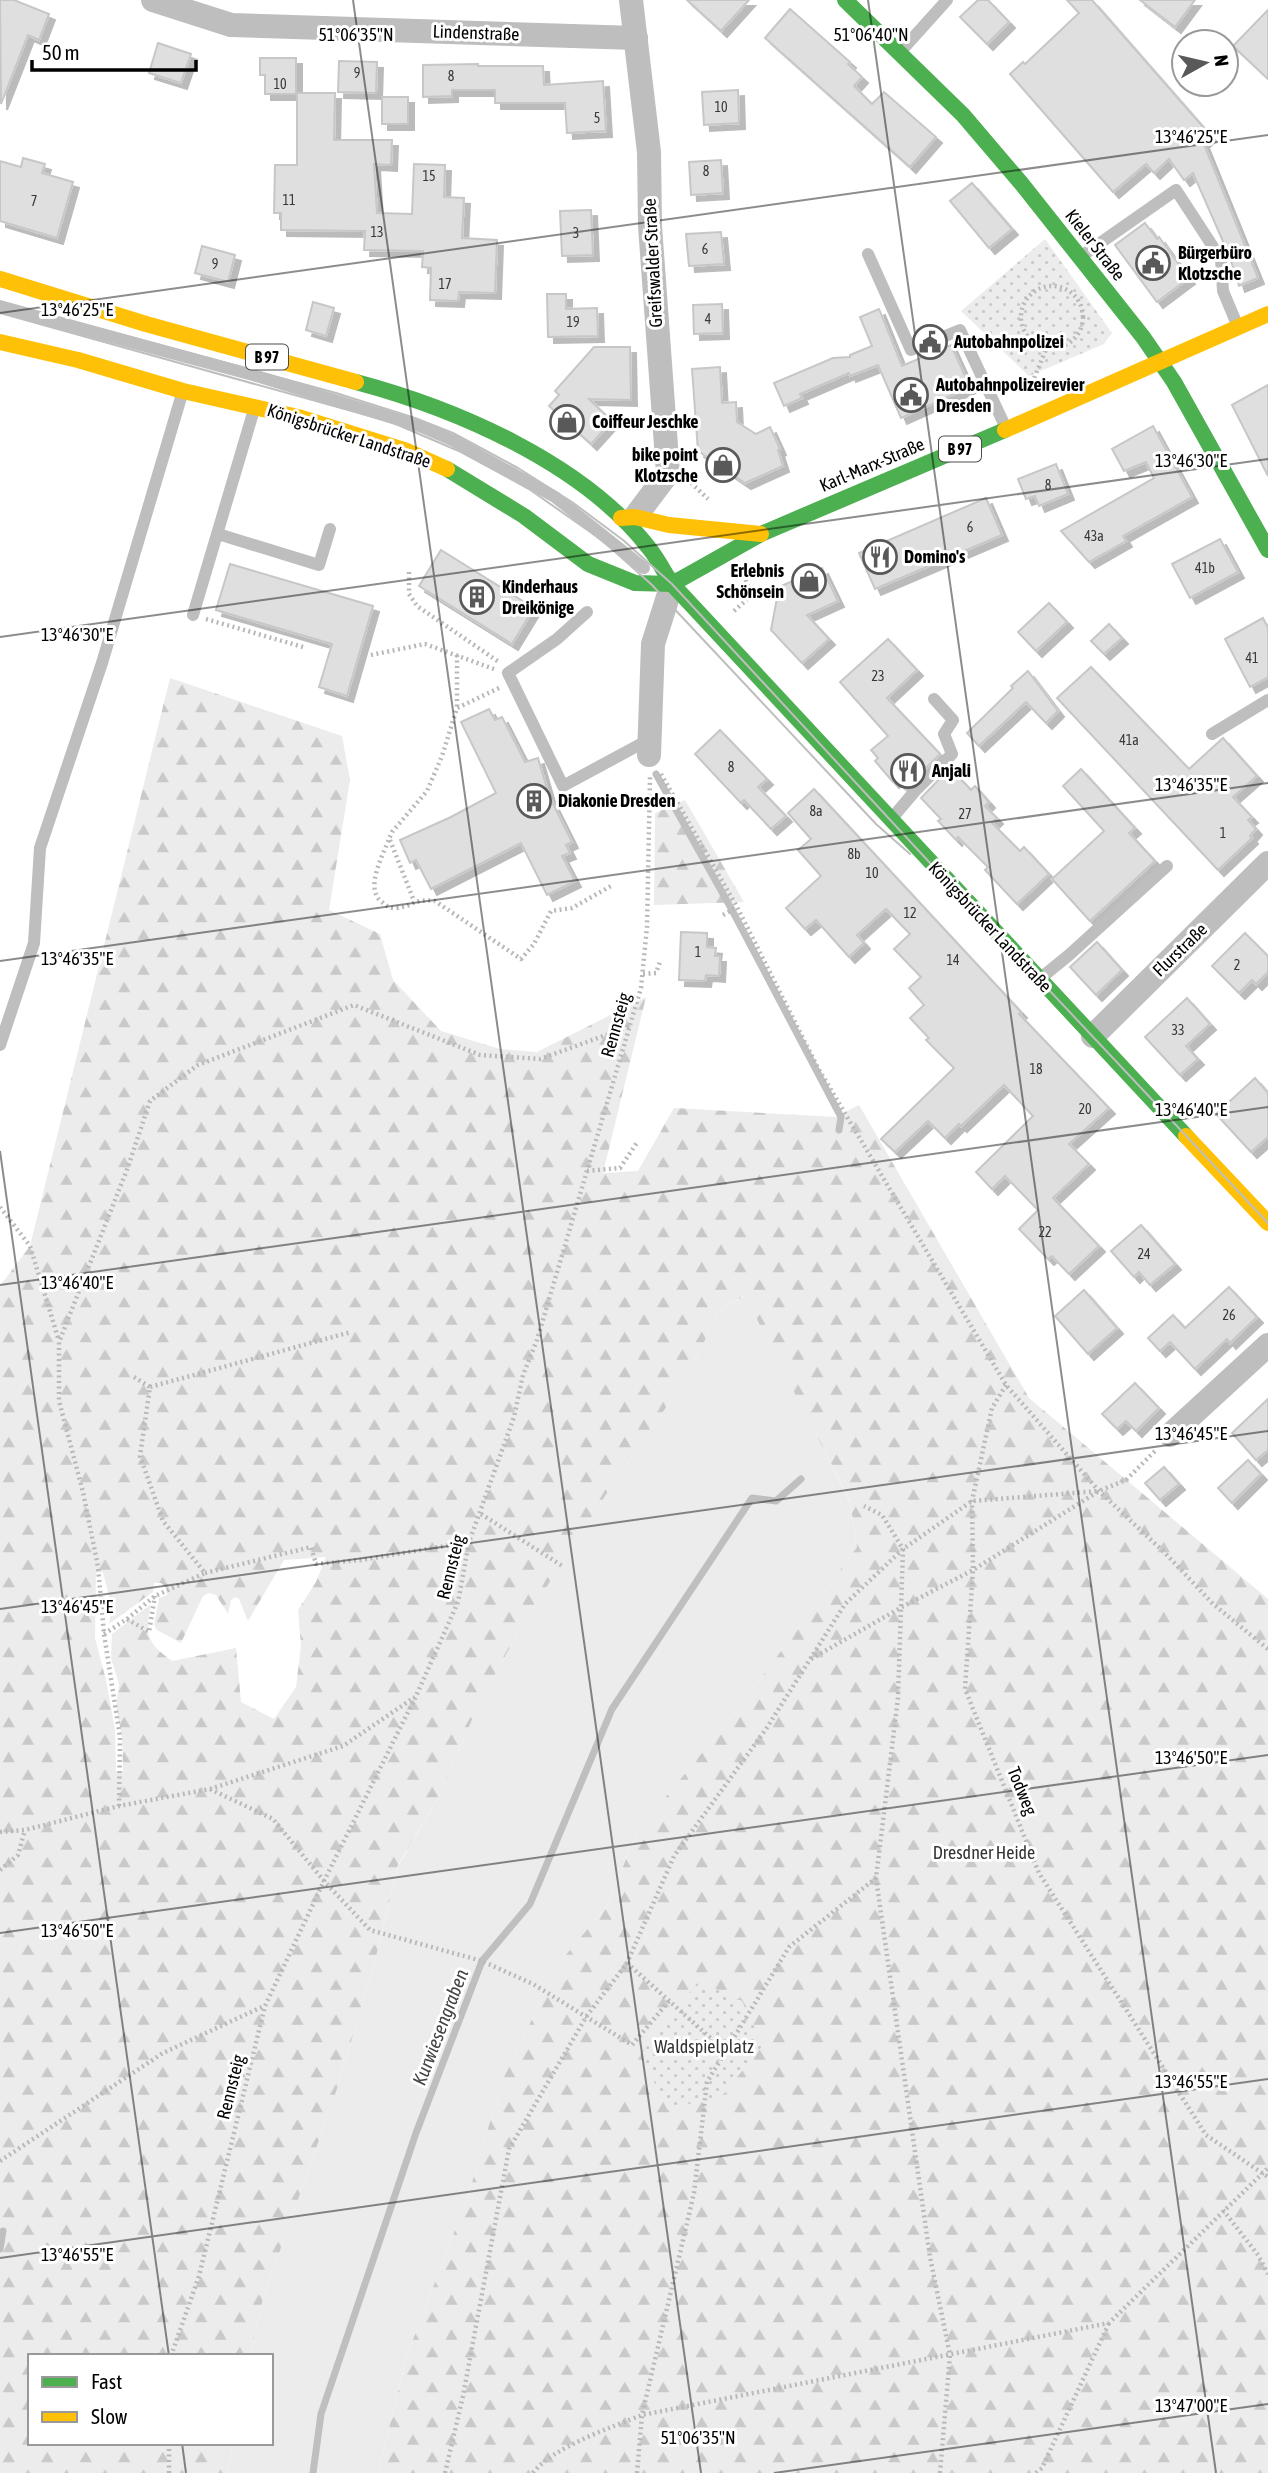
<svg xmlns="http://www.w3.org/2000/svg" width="1268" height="2473" font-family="'Asap Condensed',sans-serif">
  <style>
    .grass { fill: #ececec }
    .forest { fill: url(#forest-firs); fill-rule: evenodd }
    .park { fill: url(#park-dots) }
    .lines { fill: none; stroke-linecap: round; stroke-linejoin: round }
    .stream { stroke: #bfbfbf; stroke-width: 7 }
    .building { fill: #dfdfdf; stroke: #c7c7c7; stroke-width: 2; filter: url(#shadow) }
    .path { stroke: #b9b9b9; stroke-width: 4.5; stroke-dasharray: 2 3.5; stroke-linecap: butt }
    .lane { stroke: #bebebe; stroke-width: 12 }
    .street { stroke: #bebebe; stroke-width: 24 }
    .fast { stroke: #4caf50; stroke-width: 16 }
    .slow { stroke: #ffc107; stroke-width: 16 }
    .tram { stroke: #bebebe; stroke-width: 2 }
    .ticks { fill: none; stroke: #000; stroke-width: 2; stroke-opacity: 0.45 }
    .labels { text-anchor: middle; stroke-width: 6; stroke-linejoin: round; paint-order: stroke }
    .number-label { font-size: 14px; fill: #383838 }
    .shield { fill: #fff; stroke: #4c4c4c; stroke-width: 2 }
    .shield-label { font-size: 16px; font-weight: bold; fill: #000 }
    .street-label { font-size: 18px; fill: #000; stroke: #fff }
    .poi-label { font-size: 18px; font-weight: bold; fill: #000; stroke: #fff; text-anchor: start }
    .park-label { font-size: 18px; fill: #333; stroke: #fff }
    .water-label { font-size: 19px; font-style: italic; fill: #444; stroke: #fff }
    .ticks-label { font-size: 18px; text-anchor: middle; fill: #000; stroke: #fff; stroke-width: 6; stroke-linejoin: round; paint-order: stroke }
  </style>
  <defs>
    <pattern id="forest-firs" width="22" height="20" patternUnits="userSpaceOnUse" patternTransform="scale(1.75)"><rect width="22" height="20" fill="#ececec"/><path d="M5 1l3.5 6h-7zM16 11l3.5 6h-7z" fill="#c9c9c9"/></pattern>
    <pattern id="park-dots" width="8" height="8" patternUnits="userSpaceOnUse" patternTransform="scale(1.75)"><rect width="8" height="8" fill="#ececec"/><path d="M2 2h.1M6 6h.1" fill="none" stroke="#c9c9c9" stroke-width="1.8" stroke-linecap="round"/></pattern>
    <filter id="shadow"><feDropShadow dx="6" dy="6" stdDeviation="0" flood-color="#0004"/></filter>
  </defs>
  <rect width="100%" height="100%" fill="#fff"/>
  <path class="grass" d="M746 1296 850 1502 857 1547 743 1703 637 1832 607 1906 559 1963 502 2081 468 2196 407 2355 378 2473H228L233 2443H271V2356H250L263 2299 337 2089 373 1969 398 1866 437 1800 479 1704 524 1622 609 1490 689 1374 719 1310Z"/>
  <g class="forest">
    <path d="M170 678 342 736 350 780 329 910 380 934 393 980 441 1031 500 1049 537 1052 646 997 603 1173 638 1171 674 1108 836 1117 859 1105 1029 1398 1268 1599V2473H378L407 2355 468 2196 502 2081 559 1963 607 1906 637 1832 743 1703 857 1547 850 1501 745 1296 719 1310 689 1374 609 1490 524 1622 479 1704 437 1800 398 1865 373 1969 337 2089 263 2299 250 2356H30V2443H233L228 2473H0V1286L30 1246ZM326 1557 316 1582 298 1610 301 1646 296 1687 274 1719 241 1702 236 1648 172 1661C146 1642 145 1635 151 1604L112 1634 111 1658 119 1685 116 1706 122 1737 123 1771 116 1772 115 1729 106 1680 95 1638 96 1573 103 1572 112 1608 109 1624 153 1592 154 1583H161L166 1588 167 1595 159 1598 154 1625 157 1630 181 1643 203 1596 209 1593 216 1595 228 1614 231 1600 236 1597 239 1599 248 1621 284 1560Z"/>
    <path d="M685 800 744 902 654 905 655 813Z"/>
  </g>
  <g class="park">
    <path d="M1045 239 1112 333 1104 344 1029 376 961 311Z"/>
    <path d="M699 1981 742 2001 763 2045 722 2096 667 2109 641 2054Z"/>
  </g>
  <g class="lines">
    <g class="stream">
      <path d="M656 774 732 910 841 1117 839 1130"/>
      <path d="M0 2249 3 2231"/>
      <path d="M313 2473 321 2414 416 2133 482 1961 530 1904 612 1709 752 1498 776 1501 801 1479"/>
    </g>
  </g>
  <g class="building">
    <path d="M0 0H14L49 14 39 40 28 35 1 104Z"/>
    <path d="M687 0H749L721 31Z"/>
    <path d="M978 0H988L1009 22 987 44 960 17Z"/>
    <path d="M1067 0H1092L1210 135 1203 142 1258 278 1239 286 1229 255 1193 173 1184 180 1169 159 1154 173 1146 164 1113 192 1010 74 1023 62 1025 64 1079 13Z"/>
    <path d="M1140 0H1195L1175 27Z"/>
    <path d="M790 9 850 62 848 64 862 77 854 86 872 104 884 92 936 137 910 167 765 38Z"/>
    <path d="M1268 10V79L1233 46Z"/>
    <path d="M158 43 191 54 181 83 149 73Z"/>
    <path d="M260 58H296V94H265V75H260Z"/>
    <path d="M339 61 377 62 376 93 338 92Z"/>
    <path d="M478 64V66H543L544 85 603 81 606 131 567 133 565 103H495V90H452V96L423 97V65Z"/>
    <path d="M738 90 739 123 704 125 702 92Z"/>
    <path d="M297 93H335L334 140H392L391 165 374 164 377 213 412 214 414 164 445 165 444 197 464 198 462 238 497 240 495 293 459 292 458 301 430 300 431 268 422 267 423 251 364 250 365 231 281 230V213H274L275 165H297Z"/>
    <rect x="382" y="97" width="26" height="27"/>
    <path d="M23 158 45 164 42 173 73 182 57 238 0 221V161L21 167Z"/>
    <path d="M721 160 723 193 691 195 689 162Z"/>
    <path d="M972 183 1012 229 989 248 950 201Z"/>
    <path d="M591 210 593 255 562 256 560 211Z"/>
    <path d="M1145 223 1157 239 1159 237 1189 278 1157 302 1115 245Z"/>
    <path d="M721 232 724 264 689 266 686 234Z"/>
    <path d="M202 246 235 255 228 282 195 273Z"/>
    <path d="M547 294H566V309L597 308 598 336 548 337Z"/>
    <path d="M313 302 334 308 326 336 306 330Z"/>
    <path d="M722 304 723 333 694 334 693 305Z"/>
    <path d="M879 309 902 366 951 345 970 387 901 418 878 365 850 376 849 373 800 394 802 398 784 406 774 383 833 358 850 357V355L872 346 860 317Z"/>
    <path d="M594 347H630L631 400 589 399 612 421 591 444 549 406 559 395 555 391Z"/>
    <path d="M720 367 722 403 736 402 737 422 756 434 770 427 780 449 778 450 783 466 745 483 698 451 692 369Z"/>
    <path d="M1268 385V476L1232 405Z"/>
    <path d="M1153 426 1192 497 1123 536 1126 541 1089 562 1061 531 1154 478 1146 462 1124 471 1112 449Z"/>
    <path d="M1056 464 1068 494 1039 506 1035 496 1026 499 1018 479Z"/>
    <path d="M986 498 1002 535 875 589 859 553Z"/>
    <path d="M1220 539 1238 572 1190 598 1172 564Z"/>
    <path d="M441 550 534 608 512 644 419 586Z"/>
    <path d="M230 564 373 606 347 696 319 687 332 644 216 610Z"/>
    <path d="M822 568 838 601 807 615 829 639 802 663 771 630 779 587Z"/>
    <path d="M1049 603 1067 622 1036 651 1018 632Z"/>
    <path d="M1263 618 1268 628V677L1250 687 1225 639Z"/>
    <path d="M1109 624 1122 638 1104 654 1091 641Z"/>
    <path d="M888 639 917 670 887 698 940 754 905 789 896 779 893 782 875 761 878 758 871 750 888 736 840 682Z"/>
    <path d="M1091 667 1189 769 1223 738 1257 776 1233 797 1252 817 1248 820 1256 829 1250 836 1252 838 1218 870 1057 698Z"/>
    <path d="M1028 671 1058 711 1046 723 1026 702 979 746 967 733 1013 688 1011 686Z"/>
    <path d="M489 709 495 720 502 717 525 762 538 758 549 796 572 842 566 845 570 853 562 856 575 881 547 895 521 843 431 889 416 860 410 863 400 840 451 817 496 793 461 722Z"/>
    <path d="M720 730 767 779 758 787 786 816 771 829 744 800 741 803 695 754Z"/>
    <path d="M950 768 971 790 975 786 989 802 985 806 997 818 992 823 1020 851 1024 847 1049 874 1017 904 985 870 988 867 958 837 956 840 938 821 941 819 921 798Z"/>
    <path d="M1081 769 1135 828 1129 833 1155 861 1090 921 1052 879 1104 831 1063 786Z"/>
    <path d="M814 789 1021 1012 1019 1014 1109 1108 1069 1144 1089 1164 1053 1198 1099 1246 1069 1274 1052 1256 1048 1259 1019 1229 1038 1210 1005 1176 992 1189 976 1172 1033 1116 1004 1085 961 1126 959 1124 945 1138 928 1121 895 1152 881 1139 954 1068 926 1040 929 1038 910 1018 924 1005 909 988 921 977 894 949 910 934 886 909 857 935 864 943 849 957 816 920 805 929 786 908 821 876 798 850 811 839 788 813Z"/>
    <path d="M681 932 707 933V947L716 948 715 956H720L719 976 706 975 705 981 679 980Z"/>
    <path d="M1245 933 1268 956V972L1256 984 1252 980 1239 993 1212 966Z"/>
    <path d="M1097 942 1122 970 1096 995 1070 967Z"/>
    <path d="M1187 998 1210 1024 1186 1046 1198 1059 1180 1075 1145 1037Z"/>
    <path d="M1255 1078 1268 1093V1137L1251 1152 1216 1114Z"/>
    <path d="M1141 1225 1175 1264 1150 1285 1139 1272 1134 1277 1111 1251Z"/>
    <path d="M1229 1287 1257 1317 1230 1343 1227 1339 1195 1369 1170 1342 1160 1351 1148 1338 1173 1315 1185 1328Z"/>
    <path d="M1084 1290 1117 1328 1088 1354 1055 1316Z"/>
    <path d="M1135 1383 1159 1408 1136 1431 1126 1421 1117 1429 1102 1414Z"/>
    <path d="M1268 1399V1450L1256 1460 1232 1433Z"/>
    <path d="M1248 1460 1261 1474 1232 1503 1218 1488Z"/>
    <path d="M1164 1467 1179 1484 1160 1500 1145 1483Z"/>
  </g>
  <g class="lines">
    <g class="path">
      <circle cx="1052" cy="317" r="31"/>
      <path d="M1030 388 1047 347"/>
      <path d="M687 479 708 499"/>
      <path d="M409 572V594L417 606 499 662"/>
      <path d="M734 611 752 595 744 576"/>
      <path d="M206 619 303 647"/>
      <path d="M371 655 425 644 494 669"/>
      <path d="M457 655V708"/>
      <path d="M499 688 457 708 442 756 427 791 392 832 389 839C383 855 364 889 382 902 386 906 391 909 397 908 414 906 414 898 435 901L521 959 534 944 551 911 572 908 611 886"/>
      <path d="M661 774 737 907 818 1068 1006 1385 1099 1491 1166 1554 1213 1604 1268 1649"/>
      <path d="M390 840 414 901"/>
      <path d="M723 915 737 907"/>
      <path d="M643 974 656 973 660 962"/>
      <path d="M587 1171 620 1168 638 1141"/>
      <path d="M0 1207 30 1246 59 1341"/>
      <path d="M134 1377 150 1387"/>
      <path d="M1006 1385 992 1408 972 1501 973 1570 965 1689 1039 1873 1206 2135 1268 2177"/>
      <path d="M481 1514 564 1567"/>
      <path d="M205 1573 311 1547 316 1564 361 1560 469 1542"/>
      <path d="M127 1619 155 1596 205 1573 163 1521 140 1456 150 1387 351 1332"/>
      <path d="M104 1634 127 1619 149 1632 155 1596"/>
      <path d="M811 1659 902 1607 973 1570 1099 1491 1126 1480 1155 1451"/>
      <path d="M210 1789 273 1819 324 1881 370 1930 482 1961 533 1984 632 2045 669 2001"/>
      <path d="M119 1806 120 1737 104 1634 98 1567 83 1492 59 1401V1342L128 1167 150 1101 198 1065 354 1005 480 1055 540 1059 631 1026"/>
      <path d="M0 1832 25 1830 119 1806 210 1789 343 1746 415 1697"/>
      <path d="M0 1870 18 1855 25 1830"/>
      <path d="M627 1963 725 2051"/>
      <path d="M0 2161 163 2053 264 2006"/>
      <path d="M1223 2210 1258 2255 1268 2274"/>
      <path d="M171 2356 199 2276 265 2006 324 1881 416 1696 458 1602 469 1542 514 1417 523 1375 537 1340 641 988 647 927 650 777"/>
      <path d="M169 2473V2443"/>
      <path d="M445 2473 463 2396 509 2149 586 2017 627 1963 674 1856 766 1729 845 1604 903 1549 882 1515 864 1506"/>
      <path d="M533 2473C551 2448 612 2427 642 2415L1109 2323 1268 2168"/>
      <path d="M637 2473 642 2415 694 2193 707 2082 789 1947 876 1878"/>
      <path d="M940 2473 950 2355 930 2257 876 1878 898 1698 903 1549 972 1501 1099 1491"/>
      <path d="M1036 2473 1042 2468 1109 2323"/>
    </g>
    <g class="lane">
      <path d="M902 50 947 0"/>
      <path d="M868 254 911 350 960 330 1005 426"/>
      <path d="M1083 255 1176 190 1221 259 1223 291 1236 322"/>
      <path d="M0 307 253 375 422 427 454 441 555 497 644 568"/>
      <path d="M218 534 319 565 330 529"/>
      <path d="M587 612 557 639 508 673 563 786 650 739"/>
      <path d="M193 615 253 413"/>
      <path d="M1212 734 1268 700"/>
      <path d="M893 817 915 791 952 754 944 734 953 720 934 699"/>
      <path d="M1042 977 1069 955 1167 866"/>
      <path d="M0 1045 34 943 40 848 102 663 182 394"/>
    </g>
    <g class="street">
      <path d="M153 0 231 25 636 38"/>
      <path d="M631 0 649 152 650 226 668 473 635 517"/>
      <path d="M649 755 653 644 672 584"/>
      <path d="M1093 1036 1268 863"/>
      <path d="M1170 1435 1268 1345"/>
    </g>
    <g class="fast">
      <path d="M845 0 963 115 1021 183 1143 337 1174 382 1268 550"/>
      <path d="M356 382C457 409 583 463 649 548 658 559 664 572 672 584"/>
      <path d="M447 469 524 516 588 564 635 583 672 584 761 534 1005 430"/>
      <path d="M672 584 1186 1136"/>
    </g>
    <g class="slow">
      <path d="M0 279 146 324 356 382"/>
      <path d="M0 342 78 360 183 391 298 417 407 451 447 469"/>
      <path d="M1005 430 1268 314"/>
      <path d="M621 518 635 517 669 525 761 534"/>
      <path d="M1186 1136 1268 1223"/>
    </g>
    <g class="tram">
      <path d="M0 301 336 393 415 418 453 433 518 468 572 502 623 540 672 584 955 890 1268 1223"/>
      <path d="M0 313 391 422 461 452 529 489 603 541 651 584 876 824 910 854"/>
    </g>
  </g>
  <path class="ticks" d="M353 0 701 2473M868 0 1216 2473M0 313 1268 135M0 637 1268 459M0 961 1268 783M0 1151 169 2356M0 1285 1268 1107M0 1609 1268 1431M0 1933 1268 1755M0 2258 1268 2079M182 2443 186 2473M774 2473 1268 2404"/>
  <defs>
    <g id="civic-ring" transform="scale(1.75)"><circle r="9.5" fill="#fff" stroke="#595959" stroke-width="1.5"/><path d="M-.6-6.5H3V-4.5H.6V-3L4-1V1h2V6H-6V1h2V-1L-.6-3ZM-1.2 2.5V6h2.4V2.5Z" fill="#595959"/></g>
    <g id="shop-ring" transform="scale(1.75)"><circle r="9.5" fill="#fff" stroke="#595959" stroke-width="1.5"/><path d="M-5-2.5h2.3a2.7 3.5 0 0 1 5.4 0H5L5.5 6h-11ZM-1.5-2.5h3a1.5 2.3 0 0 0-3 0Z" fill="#595959"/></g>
    <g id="restaurant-ring" transform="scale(1.75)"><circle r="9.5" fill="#fff" stroke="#595959" stroke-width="1.5"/><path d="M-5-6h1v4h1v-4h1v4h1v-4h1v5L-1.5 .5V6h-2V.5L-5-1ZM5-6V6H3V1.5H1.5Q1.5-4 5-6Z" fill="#595959"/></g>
    <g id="building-ring" transform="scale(1.75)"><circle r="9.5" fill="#fff" stroke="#595959" stroke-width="1.5"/><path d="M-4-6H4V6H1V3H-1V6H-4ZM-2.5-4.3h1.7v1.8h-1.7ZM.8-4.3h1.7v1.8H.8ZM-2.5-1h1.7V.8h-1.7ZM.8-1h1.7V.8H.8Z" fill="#595959"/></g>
  </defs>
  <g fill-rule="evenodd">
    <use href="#civic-ring" x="1153" y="263"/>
    <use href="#civic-ring" x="930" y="342"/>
    <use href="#civic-ring" x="911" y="395"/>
    <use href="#shop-ring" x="567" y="422"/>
    <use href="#shop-ring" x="723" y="465"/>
    <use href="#restaurant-ring" x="880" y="557"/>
    <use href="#shop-ring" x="809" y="581"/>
    <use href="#building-ring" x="477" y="597"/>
    <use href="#restaurant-ring" x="908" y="771"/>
    <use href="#building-ring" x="534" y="801"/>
  </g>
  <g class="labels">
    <g class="number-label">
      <text x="357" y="78">9</text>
      <text x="451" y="81">8</text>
      <text x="280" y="89">10</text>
      <text x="721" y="112">10</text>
      <text x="597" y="123">5</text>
      <text x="706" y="176">8</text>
      <text x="429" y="181">15</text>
      <text x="289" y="205">11</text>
      <text x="34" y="206">7</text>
      <text x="377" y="237">13</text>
      <text x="576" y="238">3</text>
      <text x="705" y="254">6</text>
      <text x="215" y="269">9</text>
      <text x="445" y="289">17</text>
      <text x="708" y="324">4</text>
      <text x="573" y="327">19</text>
      <text x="1048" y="490">8</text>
      <text x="970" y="532">6</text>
      <text x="1094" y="541">43a</text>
      <text x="1205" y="573">41b</text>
      <text x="1252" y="663">41</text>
      <text x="878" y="681">23</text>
      <text x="1129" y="745">41a</text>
      <text x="731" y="772">8</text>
      <text x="816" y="816">8a</text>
      <text x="965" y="819">27</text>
      <text x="1223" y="838">1</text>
      <text x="854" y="859">8b</text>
      <text x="872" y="878">10</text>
      <text x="910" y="918">12</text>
      <text x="698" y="957">1</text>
      <text x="953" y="965">14</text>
      <text x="1237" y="970">2</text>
      <text x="1178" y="1035">33</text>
      <text x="1036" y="1074">18</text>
      <text x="1085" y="1114">20</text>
      <text x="1045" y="1237">22</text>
      <text x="1144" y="1259">24</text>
      <text x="1229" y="1320">26</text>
    </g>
    <g class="shield">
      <rect x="246" y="344.5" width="42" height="25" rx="5"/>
      <rect x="939" y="436.5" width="42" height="25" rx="5"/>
    </g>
    <g class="shield-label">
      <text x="267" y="363">B 97</text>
      <text x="960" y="455">B 97</text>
    </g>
    <g class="street-label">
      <text transform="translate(476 33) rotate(2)" y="6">Lindenstraße</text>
      <text transform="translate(1095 245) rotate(52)" y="6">Kieler Straße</text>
      <text transform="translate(653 263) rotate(-93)" y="6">Greifswalder Straße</text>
      <text transform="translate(349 436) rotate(18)" y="6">Königsbrücker Landstraße</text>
      <text transform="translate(872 465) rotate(-23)" y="6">Karl-Marx-Straße</text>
      <text transform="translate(990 927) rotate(47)" y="6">Königsbrücker Landstraße</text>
      <text transform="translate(1180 950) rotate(-44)" y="6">Flurstraße</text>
      <text transform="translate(616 1025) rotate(-74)" y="6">Rennsteig</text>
      <text transform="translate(451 1567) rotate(-76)" y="6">Rennsteig</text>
      <text transform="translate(1022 1791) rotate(68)" y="6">Todweg</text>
      <text transform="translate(231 2087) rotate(-76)" y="6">Rennsteig</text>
    </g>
    <g class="poi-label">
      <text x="1178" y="259">Bürgerbüro<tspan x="1178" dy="21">Klotzsche</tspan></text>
      <text x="954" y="348">Autobahnpolizei</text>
      <text x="936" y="391">Autobahnpolizeirevier<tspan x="936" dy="21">Dresden</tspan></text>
      <text x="592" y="428">Coiffeur Jeschke</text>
      <text x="698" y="461" text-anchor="end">bike point<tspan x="698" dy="21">Klotzsche</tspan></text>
      <text x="904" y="563">Domino's</text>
      <text x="784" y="577" text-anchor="end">Erlebnis<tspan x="784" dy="21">Schönsein</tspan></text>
      <text x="502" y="593">Kinderhaus<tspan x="502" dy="21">Dreikönige</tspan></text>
      <text x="932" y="777">Anjali</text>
      <text x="558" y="807">Diakonie Dresden</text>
    </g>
    <g class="park-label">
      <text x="984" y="1859">Dresdner Heide</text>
      <text x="704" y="2053">Waldspielplatz</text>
    </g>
    <g class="water-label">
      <text transform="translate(440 2027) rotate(-69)" y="7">Kurwiesengraben</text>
    </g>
  </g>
  <g class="ticks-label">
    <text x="356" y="41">51°06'35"N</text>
    <text x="871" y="41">51°06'40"N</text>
    <text x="1191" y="143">13°46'25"E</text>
    <text x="77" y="316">13°46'25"E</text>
    <text x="1191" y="467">13°46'30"E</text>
    <text x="77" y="641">13°46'30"E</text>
    <text x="1191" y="791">13°46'35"E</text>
    <text x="77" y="965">13°46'35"E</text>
    <text x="1191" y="1116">13°46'40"E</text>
    <text x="77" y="1289">13°46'40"E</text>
    <text x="1191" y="1440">13°46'45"E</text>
    <text x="77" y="1613">13°46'45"E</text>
    <text x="1191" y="1764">13°46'50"E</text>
    <text x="77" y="1937">13°46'50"E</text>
    <text x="1191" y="2088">13°46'55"E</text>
    <text x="77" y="2261">13°46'55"E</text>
    <text x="1191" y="2412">13°47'00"E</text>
    <text x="698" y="2444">51°06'35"N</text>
  </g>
  <rect x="28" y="2354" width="245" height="91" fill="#ffffff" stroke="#999999" stroke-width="2"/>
  <rect x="42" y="2377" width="35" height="10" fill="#4caf50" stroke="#999999" stroke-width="2"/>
  <text x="91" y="2389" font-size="21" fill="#000000">Fast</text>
  <rect x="42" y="2412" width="35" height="10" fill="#ffc107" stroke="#999999" stroke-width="2"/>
  <text x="91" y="2424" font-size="21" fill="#000000">Slow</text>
  <g transform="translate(1205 63) rotate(82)"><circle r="33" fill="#ffffff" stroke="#999999" stroke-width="2"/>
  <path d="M0-5L12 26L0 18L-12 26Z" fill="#595959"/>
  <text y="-10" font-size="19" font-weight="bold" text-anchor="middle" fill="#000000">N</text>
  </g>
  <path d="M32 60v10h164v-10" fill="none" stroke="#000000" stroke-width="3.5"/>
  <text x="42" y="60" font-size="21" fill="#000000" stroke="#ffffff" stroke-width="5" paint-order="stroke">50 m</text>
</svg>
